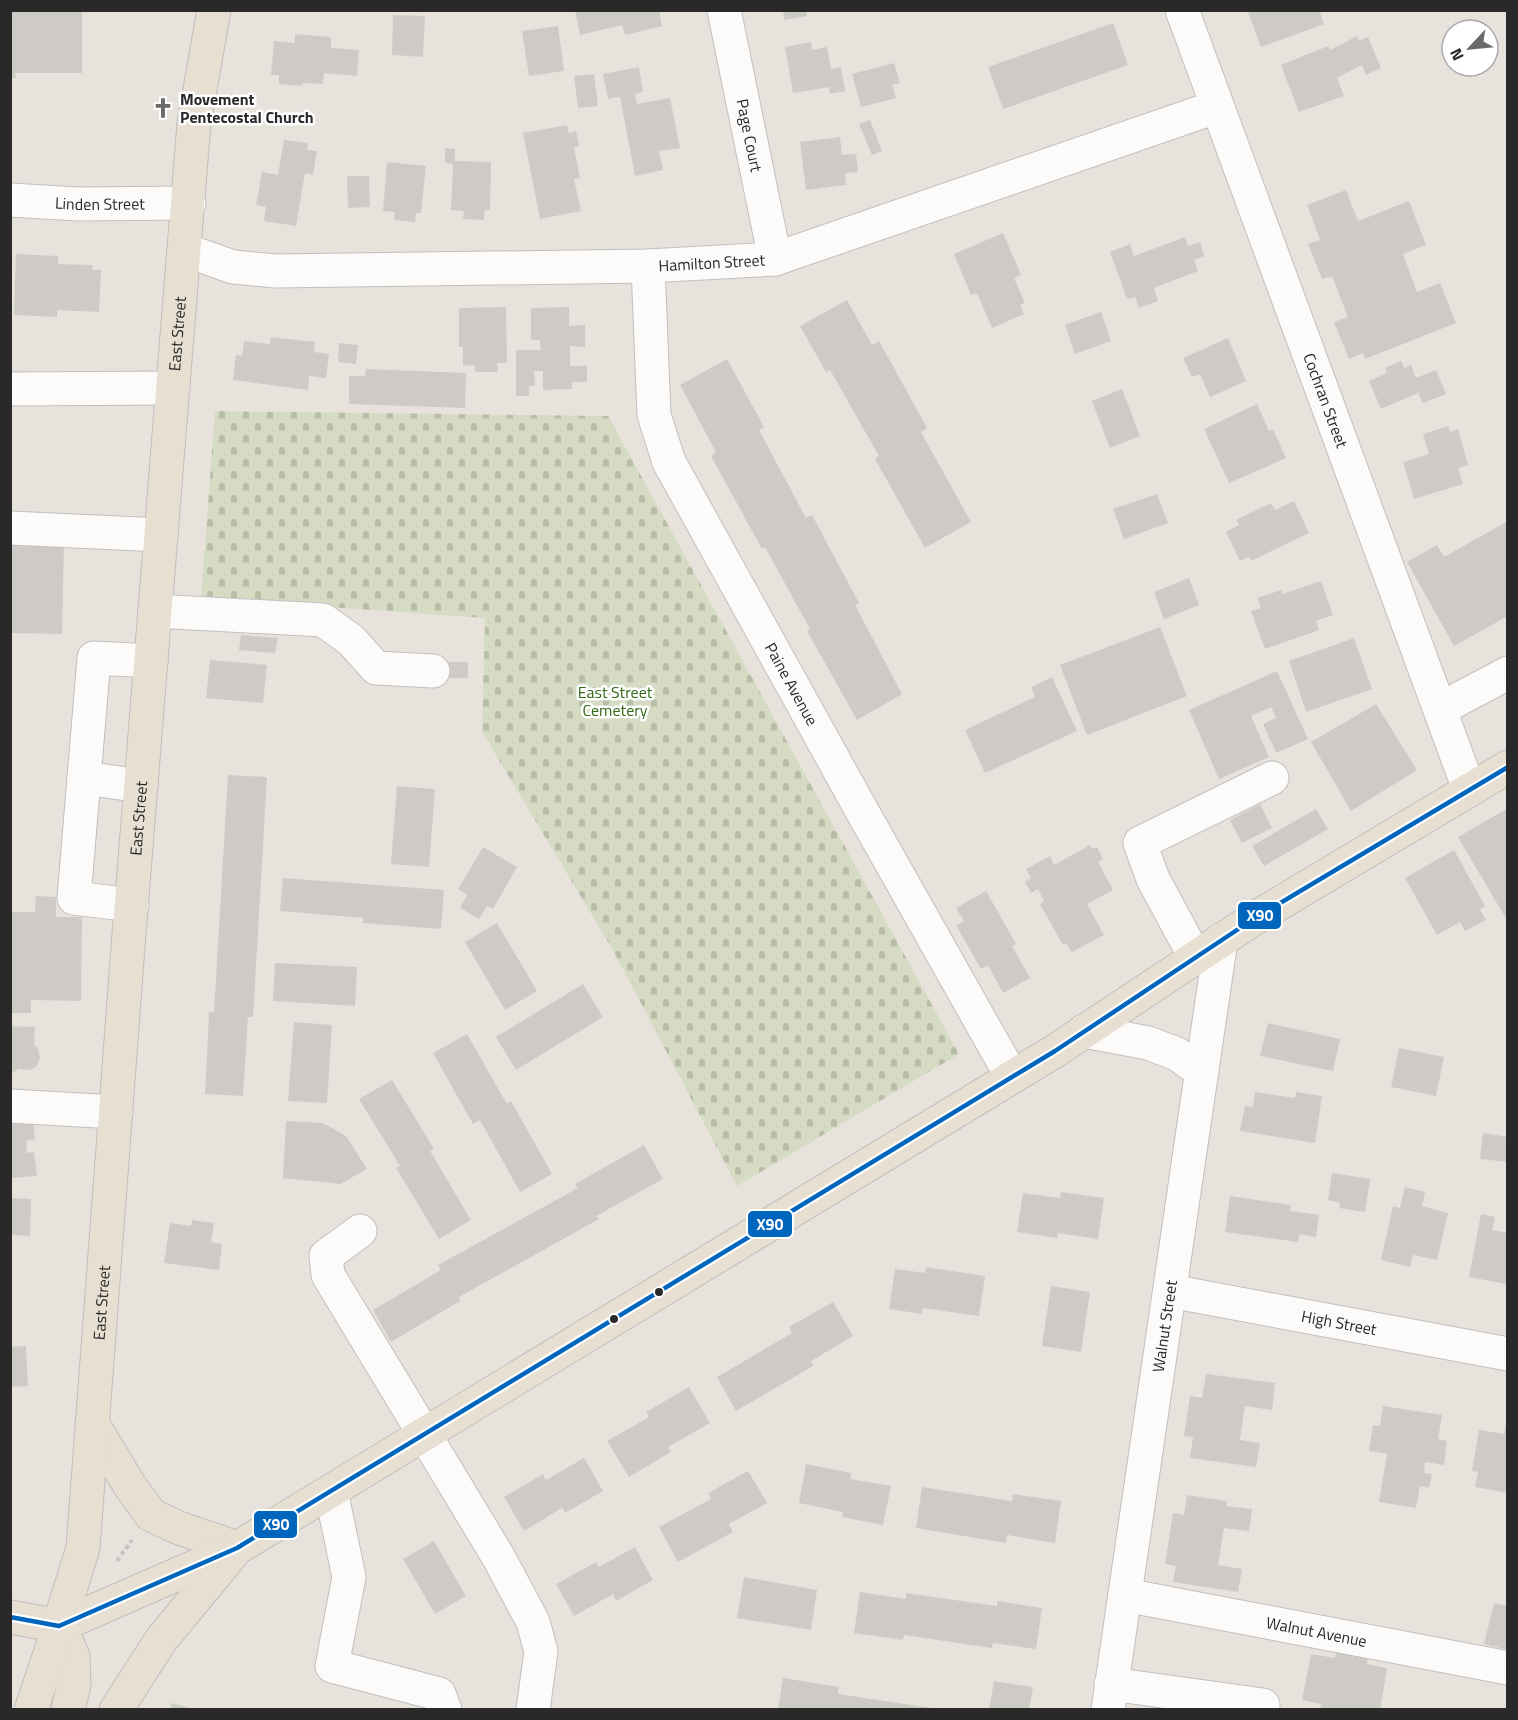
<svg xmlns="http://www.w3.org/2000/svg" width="1518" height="1720" font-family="'Titillium Web',sans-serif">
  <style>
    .cemetery { fill: url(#cemetery-stones) }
    .building { fill: #cecbc7 }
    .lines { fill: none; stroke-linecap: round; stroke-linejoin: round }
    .minor-casing { stroke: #c1bfbf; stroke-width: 35 }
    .major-casing { stroke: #c0bebc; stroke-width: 35 }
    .path { stroke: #c6c5c5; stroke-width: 4; stroke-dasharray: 4.5 3; stroke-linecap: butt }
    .minor { stroke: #fcfbfa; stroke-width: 33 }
    .major { stroke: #e7dfd1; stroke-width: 33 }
    .bus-1-casing { stroke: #fff; stroke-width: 9 }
    .bus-1 { stroke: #0065bd; stroke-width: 4.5 }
    .bus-dot { fill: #292929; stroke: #fff; stroke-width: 2 }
    .labels { text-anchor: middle; stroke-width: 5; stroke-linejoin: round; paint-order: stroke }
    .poi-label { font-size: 16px; font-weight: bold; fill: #292929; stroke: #fff; text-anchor: start }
    .street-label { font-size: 16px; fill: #292929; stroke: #fff }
    .park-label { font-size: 16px; fill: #326916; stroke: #fff }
    .line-badge { stroke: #fff; stroke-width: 2 }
    .badge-label { font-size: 16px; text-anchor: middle; font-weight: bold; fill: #fff }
  </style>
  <defs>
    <pattern id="cemetery-stones" width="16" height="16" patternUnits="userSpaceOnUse" patternTransform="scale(1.5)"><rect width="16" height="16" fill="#d6dcc4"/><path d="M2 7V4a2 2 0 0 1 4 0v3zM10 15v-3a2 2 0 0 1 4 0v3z" fill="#b8bda8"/></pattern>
  </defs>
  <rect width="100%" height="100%" fill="#e8e2dd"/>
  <path class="cemetery" d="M215 411 608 416 959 1054 737 1186 614 952 482 732 485 618 201 598Z"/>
  <g class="building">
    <path d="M10 10H82V73H15L16 78H10Z"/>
    <path d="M575 10H659L662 26 625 35 622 25 580 35Z"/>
    <path d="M783 10H806L807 16 784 20Z"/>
    <path d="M1254 10H1319L1324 24 1261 47 1248 12Z"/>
    <path d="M393 15 425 16 423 57 392 55Z"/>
    <path d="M1113 23 1128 65 1003 109 988 67Z"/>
    <path d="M558 26 564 71 529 76 522 31Z"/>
    <path d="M295 34 331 37V48L359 50 357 76 324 73 323 84 302 83V86L279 84V75H271L274 41 295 43Z"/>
    <path d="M1357 36 1359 41 1368 37 1381 68 1366 75 1362 65 1337 78 1344 96 1299 112 1281 65 1328 46 1330 50Z"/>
    <path d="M811 42 812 50 827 47 831 69 841 67 845 91 830 94 829 87 793 93 785 47Z"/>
    <path d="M894 63 900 83 892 85 896 98 861 107 852 74Z"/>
    <path d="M639 67 643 92 635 94 637 104 670 98 680 148 659 151 663 170 635 176 620 97 608 99 603 74Z"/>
    <path d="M594 74 598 106 578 108 574 76Z"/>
    <path d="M870 120 882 151 872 155 859 124Z"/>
    <path d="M567 125 569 133 576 131 579 146 574 147 580 178 574 179 581 211 540 219 523 133Z"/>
    <path d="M840 137 842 155 856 154 858 172 845 173 846 185 806 190 800 142Z"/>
    <path d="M284 140 308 143 307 150 317 151 313 175 305 173 296 226 264 221 266 207 256 205 262 172 278 175Z"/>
    <path d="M445 148 455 149V161L491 162 490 210H485L484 220 463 219 464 211 451 210 453 164 445 163Z"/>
    <path d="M387 162 426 166 421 213H416L415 222 394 220 395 212 383 211Z"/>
    <path d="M347 176H369L370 207 348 208Z"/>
    <path d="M1346 190 1358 221 1409 201 1426 245 1403 254 1417 292 1440 283 1456 323 1365 359 1363 353 1349 359 1334 322 1348 317 1332 276 1322 279 1308 244 1320 240 1307 205Z"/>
    <path d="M1003 233 1021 275 1014 278 1025 303 1020 305 1024 314 992 328 977 293 971 295 954 254Z"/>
    <path d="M1185 237 1188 246 1200 242 1204 256 1194 260 1198 271 1154 288 1158 301 1139 308 1135 297 1127 299 1110 252 1130 244 1134 256Z"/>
    <path d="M16 254 58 256V264L93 265 92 270H101L99 312 57 310V317L14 315Z"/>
    <path d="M847 300 872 345 879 341 927 428 921 432 971 522 925 548 875 459 879 456 830 370 826 372 800 326Z"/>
    <path d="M506 307 507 363H497L498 372H475V365L463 366V347H459V308Z"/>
    <path d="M569 307V326L585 325V347L570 346V366H587V382H572V389L543 390V371H534L535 386H529V396H516V350H541L540 340H531V308Z"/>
    <path d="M1101 312 1111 341 1075 354 1065 325Z"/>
    <path d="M271 337 315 342 314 352 329 354 326 378 309 376 308 390 233 380 236 355 242 356 244 341 270 344Z"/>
    <path d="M1228 338 1246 381 1210 397 1200 374 1192 377 1183 358Z"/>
    <path d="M339 343 358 345 356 364 338 362Z"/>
    <path d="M727 359 764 427 759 430 806 518 812 515 859 603 855 605 902 694 857 720 807 631 810 629 765 547 762 549 711 456 716 452 680 385Z"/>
    <path d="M1401 361 1404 368 1411 365 1416 378 1436 370 1446 394 1423 403 1418 393 1381 409 1369 381 1387 373 1385 368Z"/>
    <path d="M366 369 466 373 465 408 349 404V376H365Z"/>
    <path d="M1122 389 1140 436 1110 448 1092 401Z"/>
    <path d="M1257 404 1269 431 1273 429 1286 458 1229 483 1204 429Z"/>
    <path d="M1448 426 1450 432 1458 429 1468 465 1458 468 1463 484 1414 499 1403 462 1429 454 1423 434Z"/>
    <path d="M1157 494 1168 523 1124 539 1113 509Z"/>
    <path d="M1294 501 1309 533 1251 561 1249 557 1240 561 1226 532 1239 525 1236 520 1271 503 1275 510Z"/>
    <path d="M1508 521V616L1454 646 1407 562 1437 545 1444 557Z"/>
    <path d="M10 541 64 543 62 634 10 633Z"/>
    <path d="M1189 578 1199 605 1164 619 1154 592Z"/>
    <path d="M1321 581 1333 615 1316 621 1319 630 1265 649 1251 611 1261 608 1257 598 1281 590 1283 594Z"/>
    <path d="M1160 627 1187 696 1087 735 1060 665Z"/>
    <path d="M241 635 278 638 275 653 239 650Z"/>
    <path d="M1354 638 1372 689 1306 712 1289 661Z"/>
    <path d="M210 660 267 665 263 703 206 698Z"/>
    <rect x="442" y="662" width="26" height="16"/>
    <path d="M1277 671 1308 739 1276 753 1263 724 1276 718 1271 707 1251 716 1269 757 1219 779 1189 710Z"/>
    <path d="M1052 677 1077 731 985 773 965 730 1035 697 1031 687Z"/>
    <path d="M1376 704 1417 770 1351 811 1311 742Z"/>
    <path d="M228 775 267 777 253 1017H248L243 1096 205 1094 209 1012H214Z"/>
    <path d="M397 786 435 789 429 867 391 864Z"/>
    <path d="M1260 804 1272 828 1242 843 1230 820Z"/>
    <path d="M1508 808V922L1458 837Z"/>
    <path d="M1316 809 1328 829 1264 866 1252 846Z"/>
    <path d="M1090 845 1092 849 1097 847 1103 859 1098 862 1113 890 1087 904 1104 935 1072 952 1066 943 1063 945 1040 904 1044 901 1038 889 1031 893 1025 882 1031 878 1026 869 1050 856 1054 865Z"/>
    <path d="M483 847 517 867 493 909 487 906 479 919 460 908 467 895 458 889Z"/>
    <path d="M1454 850 1485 906 1480 910 1486 920 1465 931 1460 922 1437 935 1405 878Z"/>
    <path d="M283 878 444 890 441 929 363 923V918L280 911Z"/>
    <path d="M986 891 1016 944 1012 946 1030 978 1003 993 988 965 981 969 956 925 964 921 956 908Z"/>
    <path d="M36 896 56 897V917H82L81 1001 31 1000V1013H10V912H35Z"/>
    <path d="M497 923 537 991 505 1010 465 942Z"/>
    <path d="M275 963 357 967 355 1006 273 1001Z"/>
    <path d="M583 984 603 1017 516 1070 496 1037Z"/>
    <path d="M294 1022 332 1025 327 1103 288 1101Z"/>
    <path d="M1268 1023 1340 1039 1333 1071 1260 1056Z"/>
    <path d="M10 1026 35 1027 34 1045 38 1048 40 1058 36 1067 30 1070 19 1069 10 1074Z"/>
    <path d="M467 1034 507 1104 511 1101 552 1174 520 1192 480 1120 473 1124 433 1053Z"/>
    <path d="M1399 1048 1444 1057 1436 1096 1391 1087Z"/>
    <path d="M392 1080 434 1149 430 1151 471 1220 439 1239 396 1168 400 1166 359 1099Z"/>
    <path d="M1255 1092 1295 1098 1296 1092 1322 1096 1315 1143 1240 1131 1245 1106 1253 1107Z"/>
    <path d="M10 1117 33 1120 35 1139 26 1141 27 1153 34 1152 37 1176 10 1178Z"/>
    <path d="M286 1121 323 1123 346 1136 367 1169 340 1184 283 1178Z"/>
    <path d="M1483 1133 1508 1137V1162L1480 1159Z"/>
    <path d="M644 1145 663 1179 596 1216 599 1219 459 1297 460 1301 391 1342 373 1310 441 1270 438 1265 578 1188 575 1184Z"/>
    <path d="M1332 1173 1370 1179 1365 1212 1339 1208 1340 1203 1328 1200Z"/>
    <path d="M1405 1187 1425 1192 1422 1206 1448 1213 1437 1260 1413 1255 1410 1267 1381 1260 1393 1206 1400 1208Z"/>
    <path d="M1061 1192 1104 1198 1098 1239 1058 1233 1057 1238 1017 1232 1023 1193 1060 1198Z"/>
    <path d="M1230 1196 1291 1205 1290 1211 1319 1215 1316 1237 1299 1234 1298 1242 1225 1232Z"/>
    <path d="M10 1198 31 1199 30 1236 10 1235Z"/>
    <path d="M1481 1214 1495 1217 1492 1230 1508 1233V1276L1506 1284 1469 1277Z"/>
    <path d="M192 1220 214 1223 211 1242 222 1244 219 1270 164 1263 170 1223 191 1226Z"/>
    <path d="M926 1267 985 1276 979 1316 923 1308 922 1314 889 1309 895 1269 925 1273Z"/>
    <path d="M1051 1286 1090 1292 1081 1352 1042 1346Z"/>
    <path d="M833 1302 853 1336 811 1361 813 1366 736 1411 717 1377 792 1333 789 1327Z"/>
    <path d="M26 1346 28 1386 10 1387V1347Z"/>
    <path d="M1206 1374 1275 1383 1272 1410 1245 1406 1240 1440 1260 1443 1256 1467 1190 1458 1193 1437 1184 1436 1190 1396 1202 1398Z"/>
    <path d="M689 1387 710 1423 668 1447 671 1452 629 1477 607 1441 649 1417 646 1412Z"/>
    <path d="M1383 1406 1442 1415 1438 1439 1447 1441 1444 1465 1425 1462 1424 1473 1432 1474 1429 1488 1420 1486 1416 1508 1379 1502 1387 1454 1369 1451 1373 1425 1380 1426Z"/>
    <path d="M1506 1422 1508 1493 1475 1487 1478 1472 1472 1471 1479 1430 1504 1434Z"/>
    <path d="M584 1458 603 1491 565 1513 562 1508 524 1531 504 1497 543 1474 546 1480Z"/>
    <path d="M806 1464 851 1473 850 1479 891 1486 883 1525 842 1517 843 1512 799 1503Z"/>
    <path d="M748 1471 767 1503 729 1524 733 1532 678 1562 659 1527 711 1499 708 1493Z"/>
    <path d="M922 1487 1012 1501 1013 1494 1061 1501 1055 1543 1007 1535 1006 1543 916 1528Z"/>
    <path d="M1187 1495 1227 1501 1226 1506 1252 1509 1249 1531 1224 1528 1218 1565 1242 1569 1238 1592 1173 1582 1176 1566 1165 1564 1173 1513 1184 1515Z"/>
    <path d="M434 1541 466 1596 435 1614 403 1559Z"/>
    <path d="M635 1547 653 1580 616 1601 613 1594 574 1616 556 1584 596 1562 599 1567Z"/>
    <path d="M744 1577 817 1590 811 1630 737 1618Z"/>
    <path d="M860 1592 906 1599V1593L997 1606V1601L1042 1608 1036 1649 993 1643 992 1648 904 1635 903 1640 854 1633Z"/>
    <path d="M1494 1603 1508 1606V1650L1484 1644Z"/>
    <path d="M1336 1652 1368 1658 1367 1664 1387 1668 1380 1710H1320L1321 1704 1302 1700 1311 1654 1335 1658Z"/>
    <path d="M783 1678 839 1687 838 1694 932 1708 931 1710H778Z"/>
    <path d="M994 1681 1033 1687 1029 1710H989Z"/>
    <path d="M172 1703 193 1709V1710H170Z"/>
  </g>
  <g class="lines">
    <g class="minor-casing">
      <g id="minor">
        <path id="s1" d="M724 10 775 259"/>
        <path id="s2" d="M1182 10 1469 789"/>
        <path id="s3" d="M10 200 79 204 189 203"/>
        <path id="s4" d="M185 250 233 267 276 271 648 266 775 259 1216 107"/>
        <path id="s5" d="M648 266 654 415 669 462 862 811 1012 1077"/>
        <path d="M10 389 173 388"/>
        <path d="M10 528 161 535"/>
        <path d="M155 611 323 620 351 640 376 668 433 671"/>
        <path d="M1440 709 1508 673"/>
        <path d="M84 778 141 786"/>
        <path d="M132 905 74 898 94 658 151 661"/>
        <path d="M1195 957 1153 879 1140 843 1272 778"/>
        <path d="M1084 1031 1148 1043 1177 1054 1202 1072"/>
        <path d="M10 1106 116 1112"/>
        <path d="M360 1231 326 1256 328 1275 499 1558 533 1622 541 1651 533 1710"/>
        <path id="s6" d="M1170 1291 1508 1354"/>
        <path d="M331 1491 349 1577 332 1666 439 1694 445 1710"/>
        <path id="s7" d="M1125 1595 1508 1668"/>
        <path d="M1111 1684 1263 1705 1262 1710"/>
        <path id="s8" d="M1108 1710 1221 940"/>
      </g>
    </g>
    <g class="major-casing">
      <g id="major">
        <path d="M92 1423 130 1486 151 1515 179 1528 237 1548"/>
        <path d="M10 1617 59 1626"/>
        <path d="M59 1626 237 1548 1055 1051 1255 918 1508 767"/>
        <path d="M59 1626 73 1656 74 1684 68 1710"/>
        <path id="s9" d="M31 1710 50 1654 83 1548 129 934 194 123 214 10"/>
        <path d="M116 1710 161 1640 232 1554"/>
      </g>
    </g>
    <path class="path" d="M117 1561 132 1540"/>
    <use href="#minor" class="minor"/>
    <use href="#major" class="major"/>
    <g class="bus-1-casing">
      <path id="bus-1" d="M10 1617 59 1626 237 1548 1055 1051 1255 918 1508 767"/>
    </g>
    <use href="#bus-1" class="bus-1"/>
  </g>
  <defs>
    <g id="church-bare" transform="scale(1.62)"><path d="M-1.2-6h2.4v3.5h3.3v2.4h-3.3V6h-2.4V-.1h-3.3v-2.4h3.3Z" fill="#6c6a68" stroke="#fff" stroke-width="2.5" paint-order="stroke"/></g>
  </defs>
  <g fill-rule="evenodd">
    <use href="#church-bare" x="163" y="108"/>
  </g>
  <g class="bus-dot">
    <circle cx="659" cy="1292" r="5"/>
    <circle cx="614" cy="1319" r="5"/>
  </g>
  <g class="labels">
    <g class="poi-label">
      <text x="180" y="105">Movement<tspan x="180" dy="18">Pentecostal Church</tspan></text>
    </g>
    <g class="street-label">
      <text dy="6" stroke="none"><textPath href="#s1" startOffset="128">Page Court</textPath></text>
      <text dy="6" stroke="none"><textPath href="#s3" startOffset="90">Linden Street</textPath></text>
      <text dy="6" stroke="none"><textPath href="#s4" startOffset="530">Hamilton Street</textPath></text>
      <text dy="6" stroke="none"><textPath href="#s9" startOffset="1388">East Street</textPath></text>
      <text dy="6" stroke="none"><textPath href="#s2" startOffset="416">Cochran Street</textPath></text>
      <text dy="6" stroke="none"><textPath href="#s5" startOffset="452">Paine Avenue</textPath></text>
      <text dy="6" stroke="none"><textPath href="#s9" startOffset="902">East Street</textPath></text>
      <text dy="6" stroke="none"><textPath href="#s9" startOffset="416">East Street</textPath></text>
      <text dy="6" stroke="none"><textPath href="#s6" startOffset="172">High Street</textPath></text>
      <text dy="6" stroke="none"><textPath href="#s8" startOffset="388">Walnut Street</textPath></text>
      <text dy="6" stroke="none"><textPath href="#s7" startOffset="195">Walnut Avenue</textPath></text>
    </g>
    <g class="park-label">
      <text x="615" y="698">East Street<tspan x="615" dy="18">Cemetery</tspan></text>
    </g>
  </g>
  <g class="line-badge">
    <rect x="1237" y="901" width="45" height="29" rx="6" fill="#0065bd"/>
    <rect x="747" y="1210" width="46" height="28" rx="6" fill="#0065bd"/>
    <rect x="253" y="1510" width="45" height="29" rx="6" fill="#0065bd"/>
  </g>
  <g class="badge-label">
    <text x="1260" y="921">X90</text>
    <text x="770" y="1230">X90</text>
    <text x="276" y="1530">X90</text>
  </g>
  <rect width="1518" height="1720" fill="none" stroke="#292929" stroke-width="24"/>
  <g transform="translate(1470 48) rotate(244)"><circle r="28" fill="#ffffff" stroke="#a9a9a9" stroke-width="1.5"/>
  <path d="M0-4.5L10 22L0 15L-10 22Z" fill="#6c6a68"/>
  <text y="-9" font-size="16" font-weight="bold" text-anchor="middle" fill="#292929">N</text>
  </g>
</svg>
